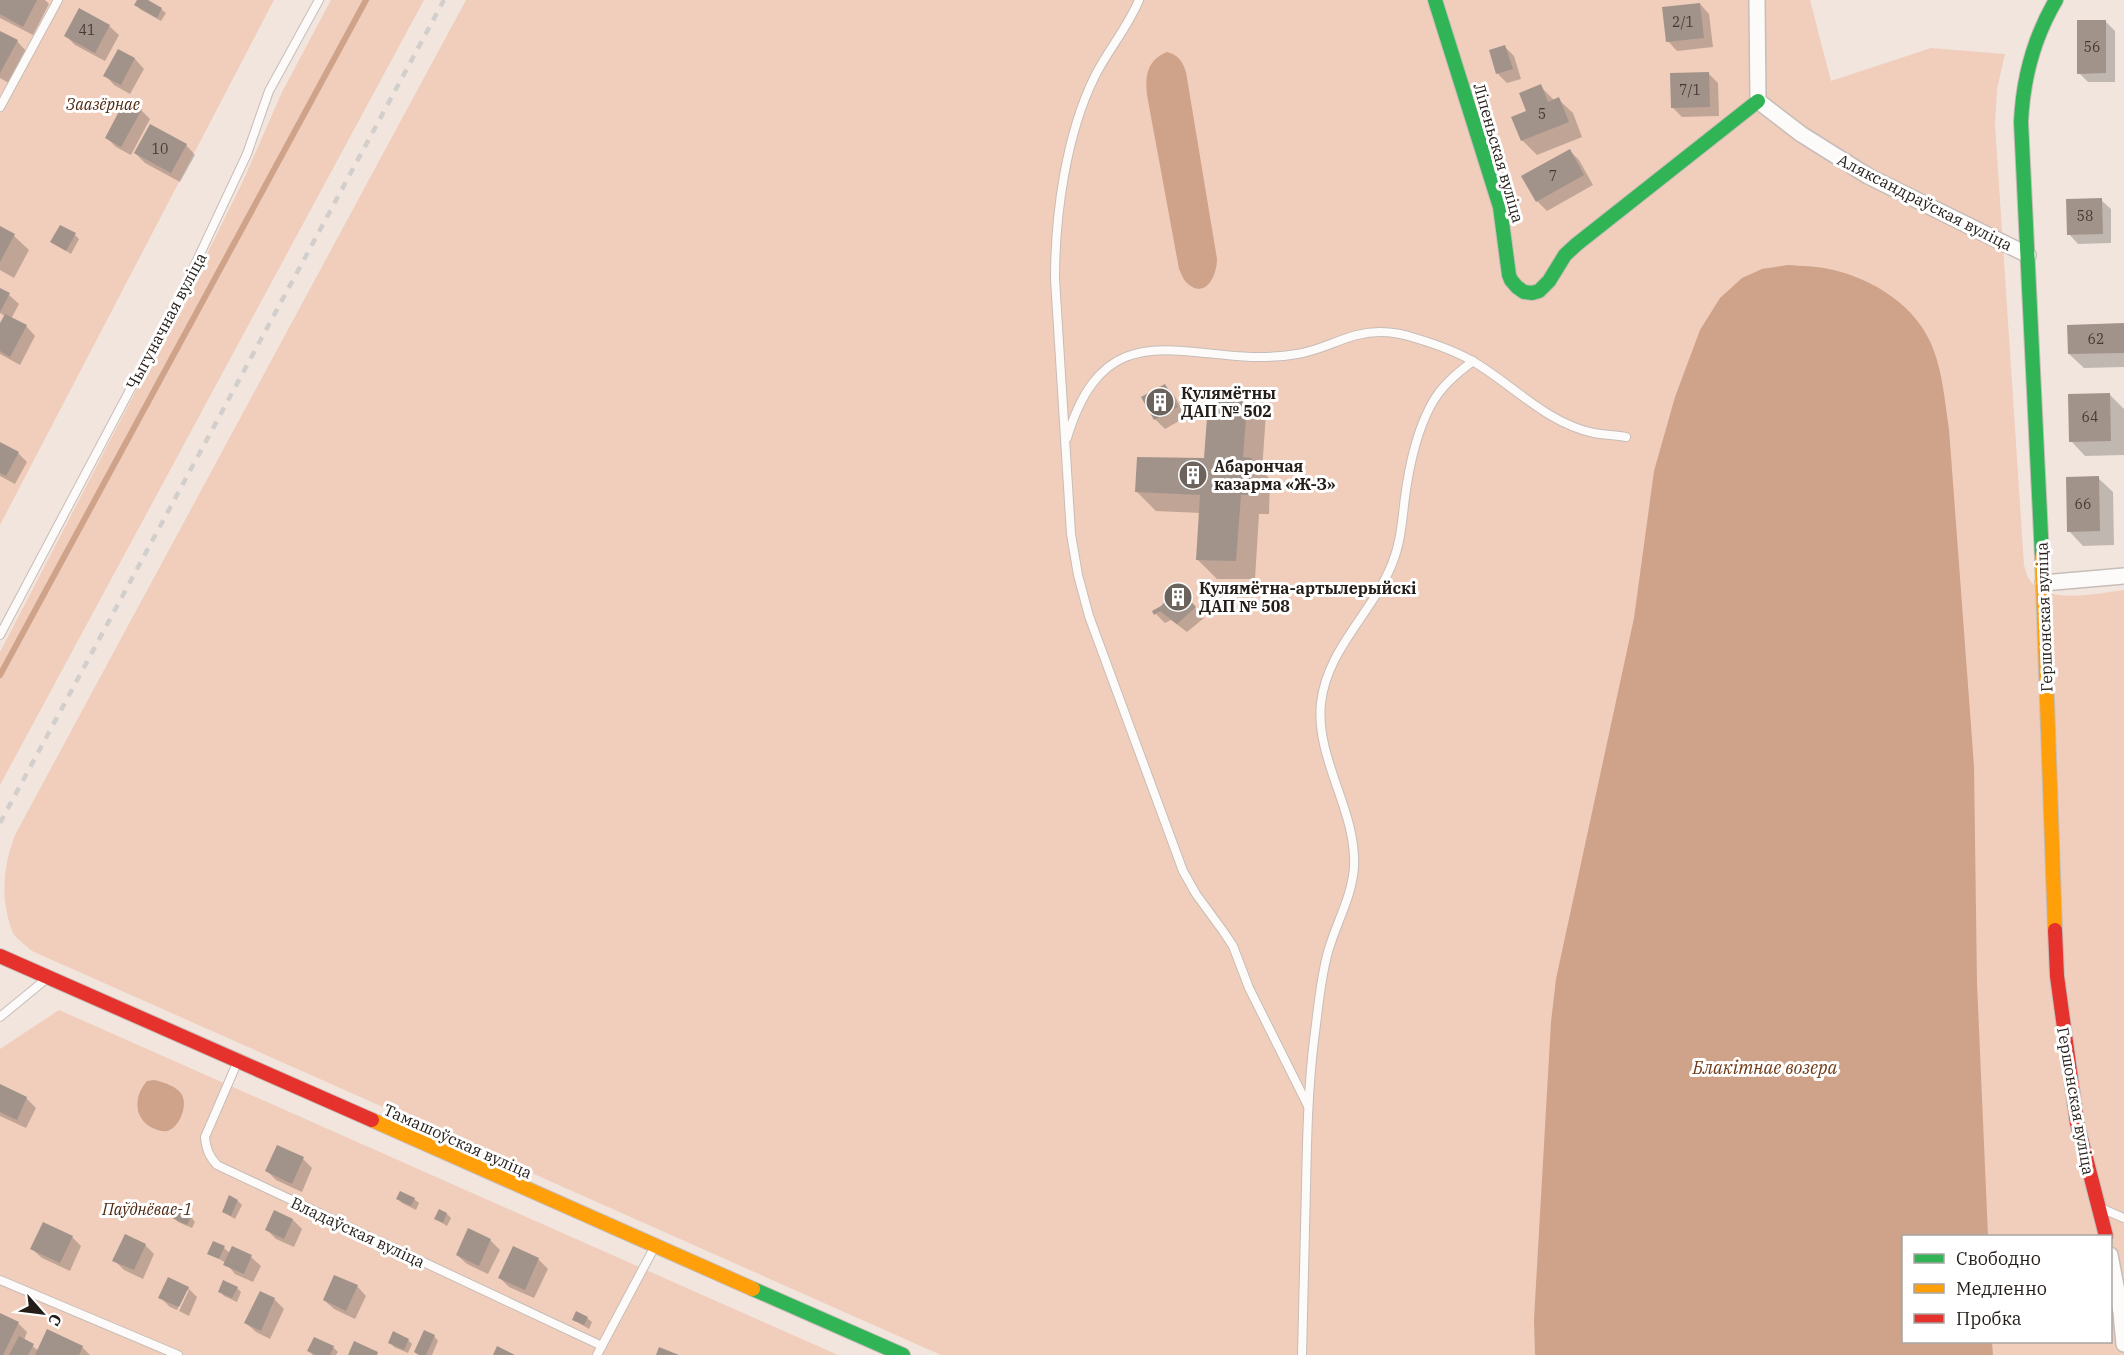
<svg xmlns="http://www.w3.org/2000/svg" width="2124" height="1355" font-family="'IBM Plex Serif',serif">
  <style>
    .green { fill: #f0cebb; fill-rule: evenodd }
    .water { fill: #cfa38a }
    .shadow { fill: #0003 }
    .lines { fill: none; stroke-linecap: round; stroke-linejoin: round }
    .stream { stroke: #cfa38a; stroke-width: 6 }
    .building { fill: #a2938a }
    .lane-casing { stroke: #c7bdb8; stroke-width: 10 }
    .street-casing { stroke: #c7bdb8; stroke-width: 18 }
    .fast-casing { stroke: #c7bdb8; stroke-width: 16 }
    .slow-casing { stroke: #c7bdb8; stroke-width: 16 }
    .jam-casing { stroke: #c7bdb8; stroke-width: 16 }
    .lane { stroke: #fdfbfa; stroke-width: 8 }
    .street { stroke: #fdfbfa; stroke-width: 15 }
    .fast { stroke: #30b455; stroke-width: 14 }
    .slow { stroke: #ff9f0a; stroke-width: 14 }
    .jam { stroke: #e5322d; stroke-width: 14 }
    .rail { stroke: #d2cecc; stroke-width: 4.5; stroke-dasharray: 8 8; stroke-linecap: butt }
    .labels { text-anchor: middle; stroke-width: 6; stroke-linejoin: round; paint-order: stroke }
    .number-label { font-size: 14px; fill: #443a34 }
    .park-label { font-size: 16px; font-style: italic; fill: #4f2810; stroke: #fff }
    .street-label { font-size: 16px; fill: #251d18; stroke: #fff }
    .poi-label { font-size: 16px; font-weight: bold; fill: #251d18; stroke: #fff; text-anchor: start }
    .water-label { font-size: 18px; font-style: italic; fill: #713a16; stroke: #fff }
  </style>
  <rect width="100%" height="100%" fill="#f2e5de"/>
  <g class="green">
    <path d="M0 0H274L0 525Z"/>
    <path d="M331 0H424L0 785V652L206 256 243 181 282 92Z"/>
    <path d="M466 0H1810L1831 81 1931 48 2005 54 1997 89 1995 124 2024 565C2026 573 2028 580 2035 586 2054 603 2100 593 2124 590V1355H941L32 951C27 946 19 941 14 935 0 904 2 866 16 833ZM1904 1236H2110V1342H1904Z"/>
    <path d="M59 1010 838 1355H0V1049Z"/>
  </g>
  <g class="water">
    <path d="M1167 52C1178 55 1182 60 1186 72L1217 259C1217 276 1205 301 1186 282 1183 279 1181 273 1179 269L1147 95C1145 76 1147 60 1167 52Z"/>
    <path d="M1788 265C1801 266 1816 266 1829 269 1873 278 1919 307 1934 351 1943 376 1945 403 1949 429L1974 766 1977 983 1988 1236H1904V1342H1992L1993 1355H1535L1534 1319 1551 1022 1556 979 1634 618 1654 471 1675 397 1700 330 1720 298 1742 278 1762 269Z"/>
    <path d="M154 1080C163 1082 177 1086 182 1095 188 1106 179 1128 167 1131 161 1132 154 1129 149 1126 144 1123 140 1117 138 1111 136 1100 139 1090 147 1081Z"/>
  </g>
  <g class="shadow">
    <path d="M0 0H45L49 4 33 35 0 18Z"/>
    <path d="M138 0H145L161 9 166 13 161 21 140 9 136 5Z"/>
    <path d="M1700 4 1709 14 1713 47 1677 51 1668 41Z"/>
    <path d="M2105 21 2115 31V82H2088L2079 73Z"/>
    <path d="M109 26 119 35 105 61 75 45 66 36Z"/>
    <path d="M0 32 17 41 26 51 9 83 0 78Z"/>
    <path d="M1505 47 1514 56 1521 79 1507 83 1497 73Z"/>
    <path d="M119 51 135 59 144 69 130 94 114 85 105 75Z"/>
    <path d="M1709 74 1718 83 1719 116 1682 117 1672 107Z"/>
    <path d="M1540 86 1555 101 1558 99 1573 113 1582 137 1537 155 1522 140 1527 111Z"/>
    <path d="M141 110 150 119 131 155 116 147 107 138Z"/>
    <path d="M186 145 195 155 180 182 145 163 135 153Z"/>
    <path d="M1570 151 1579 160 1593 185 1547 211 1538 202 1524 177Z"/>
    <path d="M2101 200 2111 209V243L2078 244 2069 234Z"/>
    <path d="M0 228 14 236 29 250 14 278 0 270Z"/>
    <path d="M75 235 79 239 71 254 52 242Z"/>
    <path d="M0 290 9 295 19 304 11 319 26 326 35 336 20 365 0 354V326L5 316 0 313Z"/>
    <path d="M2124 325V367L2084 368 2069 354Z"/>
    <path d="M1165 386 1174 395 1186 417 1165 429 1155 419 1143 398Z"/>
    <path d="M1247 394 1266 413 1262 471 1270 479 1269 514H1259L1255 579H1217L1197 559 1201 513 1156 511 1137 492 1205 460Z"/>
    <path d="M2109 394 2124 409V455L2085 456 2071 441Z"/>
    <path d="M0 443 18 453 27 462 15 484 0 476Z"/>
    <path d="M2098 478 2113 492 2114 545 2083 546 2069 531Z"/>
    <path d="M1178 590 1204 618 1187 632 1171 620 1165 623 1156 614Z"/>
    <path d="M0 1086 26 1098 36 1108 26 1128 0 1116Z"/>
    <path d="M303 1159 312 1168 302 1192 276 1180 267 1171Z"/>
    <path d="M398 1199H414L419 1203 416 1210 402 1203Z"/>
    <path d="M238 1201 242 1205 235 1219 223 1212Z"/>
    <path d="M177 1211 191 1217 195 1222 192 1228 178 1222 174 1218Z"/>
    <path d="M447 1214 451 1218 447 1226 436 1219Z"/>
    <path d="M293 1220 302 1229 294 1247 276 1239 267 1230Z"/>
    <path d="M72 1237 81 1246 70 1271 42 1258 32 1249Z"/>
    <path d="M490 1240 500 1250 488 1274 467 1264 457 1255Z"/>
    <path d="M214 1243 224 1248 230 1253 251 1257 261 1266 253 1282 235 1274 226 1263 209 1253Z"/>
    <path d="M145 1245 154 1254 143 1279 124 1270 114 1260Z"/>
    <path d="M514 1248 538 1259 548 1269 534 1298 509 1287 500 1278Z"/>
    <path d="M357 1286 366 1296 355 1319 334 1309 324 1300Z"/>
    <path d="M188 1288 197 1297 189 1316 179 1311 189 1290H186L177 1310 170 1307 160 1297Z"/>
    <path d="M237 1288 241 1292 237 1302 224 1296 220 1291Z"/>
    <path d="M274 1299 284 1309 270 1339 256 1332 246 1323Z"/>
    <path d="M0 1315 18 1323 27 1332 24 1340 39 1351 82 1347 90 1355H0Z"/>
    <path d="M587 1318 592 1322 589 1329 574 1320Z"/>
    <path d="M434 1336 438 1341 432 1355H419L416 1352Z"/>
    <path d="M315 1339 334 1348 338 1352 336 1355H313L309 1351Z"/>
    <path d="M408 1340 412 1344 408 1353 394 1347 390 1342Z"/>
  </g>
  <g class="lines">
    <path class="stream" d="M0 675 366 0"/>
  </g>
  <g class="building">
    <path d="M0 0H37L23 27 0 14Z"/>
    <path d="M137 0H148L162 8 157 18 134 5Z"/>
    <path d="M1700 3 1704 38 1666 42 1662 7Z"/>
    <path d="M79 8 110 25 95 53 64 36Z"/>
    <path d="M2077 20H2106V73L2077 74Z"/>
    <path d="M0 31 18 40 0 73Z"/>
    <path d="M1505 45 1513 69 1496 74 1489 50Z"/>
    <path d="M118 49 135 58 121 85 103 76Z"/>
    <path d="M1709 72 1710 107 1671 108 1670 73Z"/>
    <path d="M1541 84 1548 102 1559 97 1569 122 1521 141 1511 117 1526 111 1519 93Z"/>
    <path d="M125 100 142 109 121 147 105 138Z"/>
    <path d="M150 124 187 144 171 173 134 153Z"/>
    <path d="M1570 149 1584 175 1536 202 1521 176Z"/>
    <path d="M2102 198 2103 234 2067 235 2066 199Z"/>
    <path d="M60 225 76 233 66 251 50 242Z"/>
    <path d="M0 226 15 234 0 262Z"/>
    <path d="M0 288 10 293 0 312Z"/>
    <path d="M5 314 27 325 10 357 0 351V323Z"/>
    <path d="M2124 323V353L2068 354 2067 325Z"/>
    <path d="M1165 384 1178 407 1154 420 1141 397Z"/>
    <path d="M1209 390 1248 392 1243 457 1252 458 1250 495H1241L1236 561 1196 560 1200 495 1135 492 1137 457 1204 458Z"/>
    <path d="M2110 393 2111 441 2069 442 2068 394Z"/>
    <path d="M0 442 19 452 6 476 0 473Z"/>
    <path d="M2099 476 2100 531 2067 532 2066 477Z"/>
    <path d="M1178 588 1196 607 1177 624 1160 611 1154 615 1152 611 1161 606Z"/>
    <path d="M0 1084 27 1097 17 1120 0 1112Z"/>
    <path d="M277 1145 304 1157 292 1184 265 1171Z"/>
    <path d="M400 1191 415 1198 411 1206 396 1199Z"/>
    <path d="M229 1195 238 1200 231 1216 222 1212Z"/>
    <path d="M176 1209 191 1216 187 1225 172 1218Z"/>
    <path d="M439 1209 447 1213 443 1223 434 1219Z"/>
    <path d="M274 1210 293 1219 284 1239 265 1230Z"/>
    <path d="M43 1222 73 1236 60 1263 30 1249Z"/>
    <path d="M468 1228 491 1239 479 1266 456 1255Z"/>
    <path d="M125 1234 146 1244 134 1270 112 1261Z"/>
    <path d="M213 1241 225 1246 219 1259 207 1254Z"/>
    <path d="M232 1246 252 1255 244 1274 223 1265Z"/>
    <path d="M513 1246 539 1258 525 1290 498 1278Z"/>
    <path d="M334 1275 358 1285 346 1311 323 1300Z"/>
    <path d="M168 1277 189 1287 179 1307 158 1298Z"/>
    <path d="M223 1280 238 1287 232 1298 218 1292Z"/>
    <path d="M260 1291 275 1298 261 1331 244 1323Z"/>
    <path d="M576 1311 588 1317 584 1325 572 1320Z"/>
    <path d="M0 1313 19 1322 3 1355H0Z"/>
    <path d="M47 1329 83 1346 79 1355H35Z"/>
    <path d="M424 1330 435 1335 426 1355H419L414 1352Z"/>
    <path d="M393 1331 409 1339 404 1350 388 1343Z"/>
    <path d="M19 1336 34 1344 28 1355H9Z"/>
    <path d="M314 1337 334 1346 330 1355H316L307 1351Z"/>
    <path d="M354 1341 378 1352 377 1355H348Z"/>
    <path d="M497 1346 515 1355H493Z"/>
    <path d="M659 1347 679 1355H656Z"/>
  </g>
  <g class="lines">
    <g class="lane-casing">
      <g id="lane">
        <path d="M1139 0C1128 27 1108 50 1095 76 1066 134 1055 215 1055 279L1071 534 1078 575 1089 616 1183 871 1196 894 1223 931 1233 946 1249 988 1308 1106"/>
        <path d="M0 107 58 0"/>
        <path d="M1067 438C1109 298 1197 372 1297 354 1318 351 1337 340 1357 335 1376 330 1397 332 1415 338 1435 344 1456 351 1474 362 1513 385 1548 424 1594 433 1604 435 1615 435 1626 437"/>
        <path d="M0 635 184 288 247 154 269 91 319 0"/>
        <path d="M0 1017 45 980"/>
        <path d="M237 1063 205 1137C206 1149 209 1156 217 1165L602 1346"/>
        <path d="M2103 1209 2124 1218"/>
        <path d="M0 1280 178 1355"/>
        <path d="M597 1355 654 1248"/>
        <path d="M1302 1355C1303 1299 1305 1243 1306 1187 1307 1138 1308 1089 1314 1040 1318 1011 1320 980 1328 952 1336 923 1352 897 1354 867 1357 811 1315 759 1321 703 1327 649 1373 612 1392 564 1401 542 1402 521 1405 497 1409 467 1416 434 1430 407 1440 387 1456 374 1473 361"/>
      </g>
    </g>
    <g class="street-casing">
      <g id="street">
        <path d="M1757 0 1758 101 1801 134 1868 176 2028 255"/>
        <path d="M2043 583 2124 576"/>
        <path d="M2110 1255 2121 1312 2124 1344"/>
      </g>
    </g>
    <g class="fast-casing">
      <g id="fast">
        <path d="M1435 0 1500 207 1509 275 1511 280 1517 287 1524 292 1532 293 1539 291 1549 281 1565 255 1577 244 1758 101"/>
        <path d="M2042 557 2021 122C2023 78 2033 39 2056 0"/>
        <path d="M753 1289 903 1355"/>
      </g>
    </g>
    <g class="slow-casing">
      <g id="slow">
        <path d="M2042 557 2055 930"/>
        <path d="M372 1120 753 1289"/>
      </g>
    </g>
    <g class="jam-casing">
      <g id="jam">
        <path d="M2055 930 2057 976 2077 1123 2106 1236"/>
        <path d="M0 956 372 1120"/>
      </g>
    </g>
    <use href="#lane" class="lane"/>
    <use href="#street" class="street"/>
    <use href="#fast" class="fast"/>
    <use href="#slow" class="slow"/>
    <use href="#jam" class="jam"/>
    <path class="rail" d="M0 823 444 0"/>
  </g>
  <defs>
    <g id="building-disc" transform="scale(1.5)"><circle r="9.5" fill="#6d635d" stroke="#fff"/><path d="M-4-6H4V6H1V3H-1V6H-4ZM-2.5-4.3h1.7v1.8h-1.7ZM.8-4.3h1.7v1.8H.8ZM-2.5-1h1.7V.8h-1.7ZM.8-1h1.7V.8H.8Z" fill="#fff"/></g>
  </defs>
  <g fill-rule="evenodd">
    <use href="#building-disc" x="1160" y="402"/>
    <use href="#building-disc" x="1193" y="475"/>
    <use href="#building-disc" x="1178" y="597"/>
  </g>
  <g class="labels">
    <g class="number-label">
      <text x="1683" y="27">2/1</text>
      <text x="87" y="35">41</text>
      <text x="2092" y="52">56</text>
      <text x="1690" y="95">7/1</text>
      <text x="1542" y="119">5</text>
      <text x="160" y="154">10</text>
      <text x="1553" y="181">7</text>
      <text x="2085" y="221">58</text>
      <text x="2096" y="344">62</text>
      <text x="2090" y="422">64</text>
      <text x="2083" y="509">66</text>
    </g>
    <g class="park-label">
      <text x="103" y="110">Заазёрнае</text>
      <text x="147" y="1215">Паўднёвае-1</text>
    </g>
    <g class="street-label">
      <text transform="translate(1499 153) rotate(74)" y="6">Ліпеньская вуліца</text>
      <text transform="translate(1925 202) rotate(27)" y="6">Аляксандраўская вуліца</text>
      <text transform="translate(166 321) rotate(-62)" y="6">Чыгуначная вуліца</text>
      <text transform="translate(2044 617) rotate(-92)" y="6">Гершонская вуліца</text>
      <text transform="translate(2076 1101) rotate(80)" y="6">Гершонская вуліца</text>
      <text transform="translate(458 1141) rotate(24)" y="6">Тамашоўская вуліца</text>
      <text transform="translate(358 1232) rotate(25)" y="6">Владаўская вуліца</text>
    </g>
    <g class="poi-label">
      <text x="1181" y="399">Кулямётны<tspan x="1181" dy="18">ДАП № 502</tspan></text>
      <text x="1214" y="472">Абарончая<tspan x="1214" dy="18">казарма «Ж-З»</tspan></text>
      <text x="1199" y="594">Кулямётна-артылерыйскі<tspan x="1199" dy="18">ДАП № 508</tspan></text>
    </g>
    <g class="water-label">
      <text x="1765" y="1074">Блакітнае возера</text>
    </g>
  </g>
  <rect x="1902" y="1235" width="210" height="108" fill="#ffffff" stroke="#a8a5a3" stroke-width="1.5"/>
  <rect x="1914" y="1254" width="30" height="9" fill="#30b455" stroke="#a8a5a3" stroke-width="1.5"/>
  <text x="1956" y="1265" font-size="18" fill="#251d18">Свободно</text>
  <rect x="1914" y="1284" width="30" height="9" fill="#ff9f0a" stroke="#a8a5a3" stroke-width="1.5"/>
  <text x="1956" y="1295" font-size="18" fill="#251d18">Медленно</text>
  <rect x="1914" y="1314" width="30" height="9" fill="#e5322d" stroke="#a8a5a3" stroke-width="1.5"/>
  <text x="1956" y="1325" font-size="18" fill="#251d18">Пробка</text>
  <g transform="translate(42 1313) rotate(118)" stroke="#ffffff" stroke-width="4.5" paint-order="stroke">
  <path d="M0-4.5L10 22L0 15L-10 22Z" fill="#251d18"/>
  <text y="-9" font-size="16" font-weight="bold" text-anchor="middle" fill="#251d18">С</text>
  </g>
</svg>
